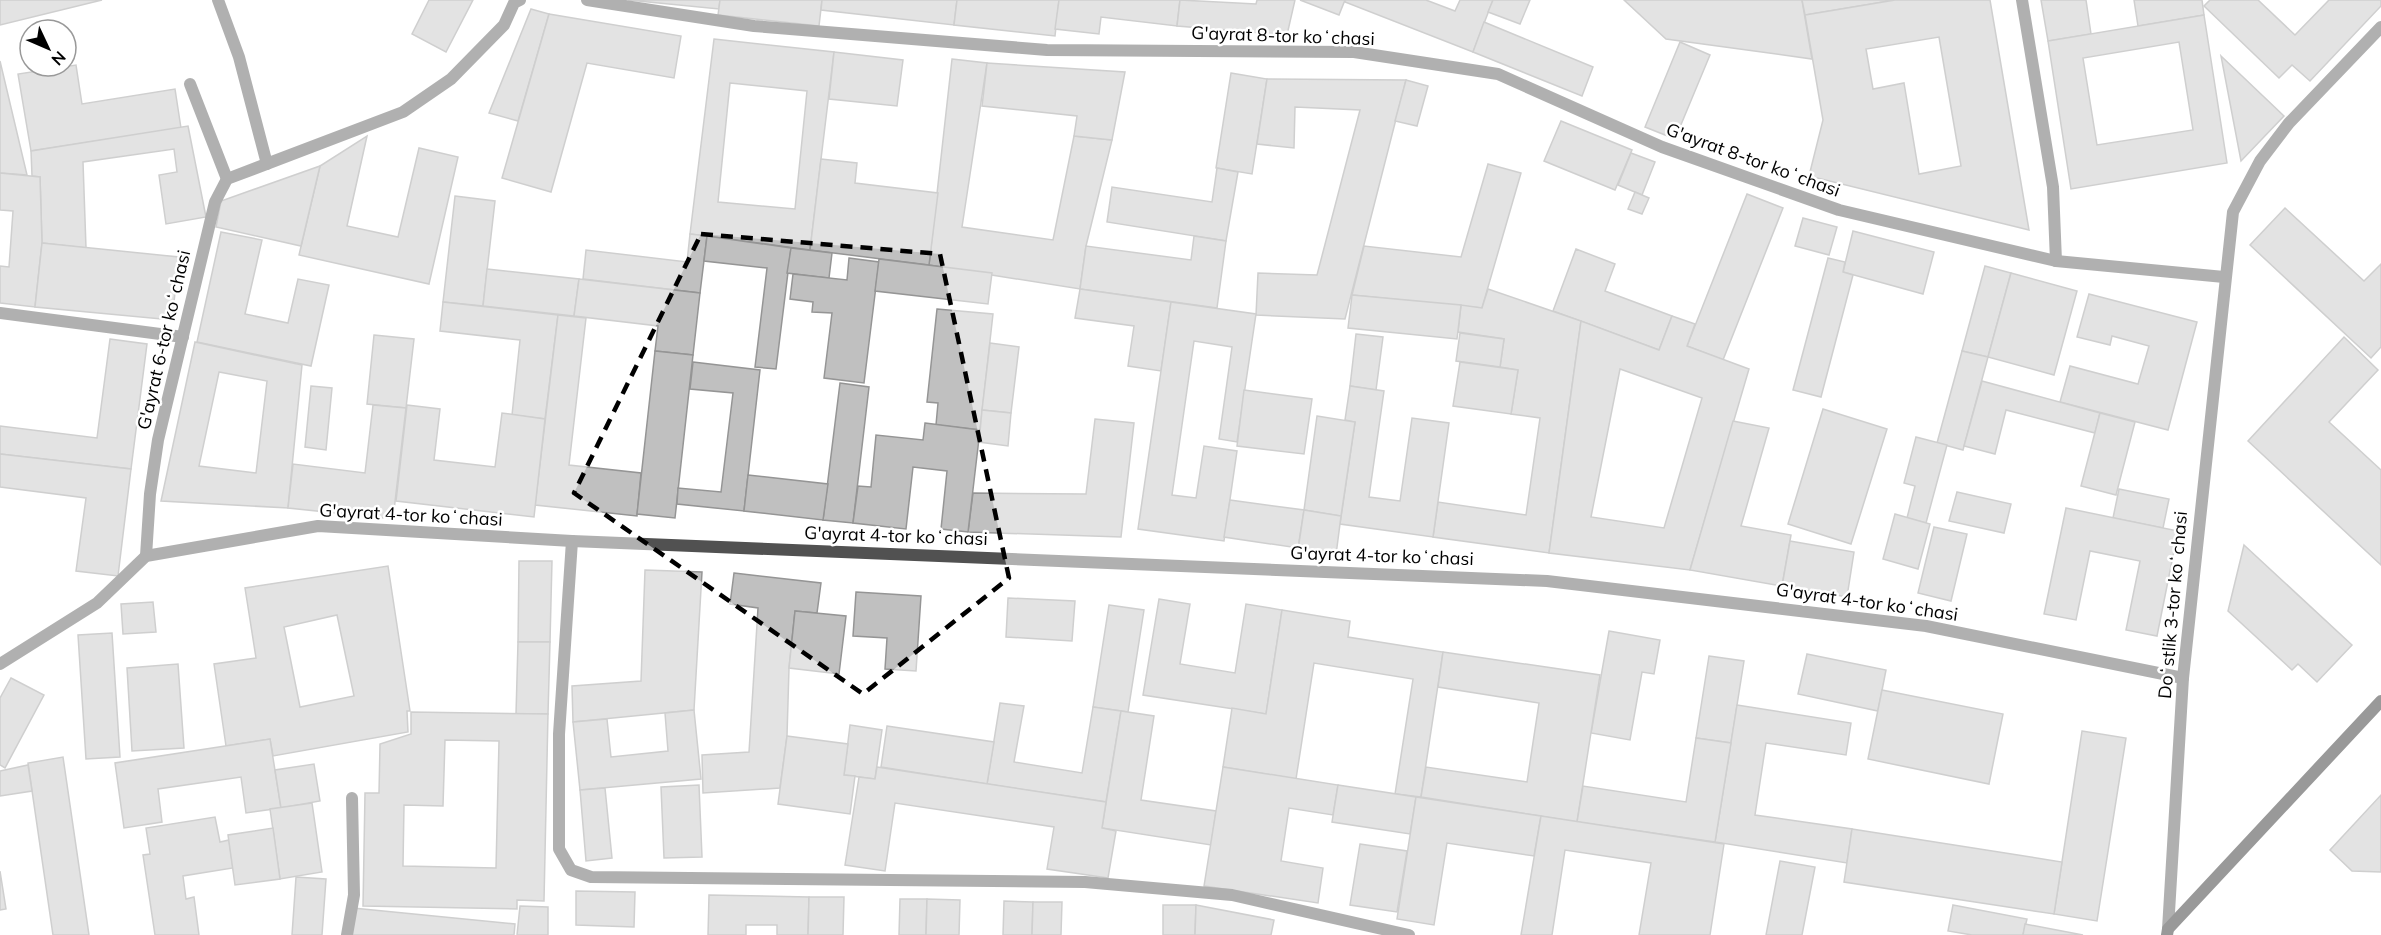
<svg xmlns="http://www.w3.org/2000/svg" width="2381" height="935" font-family="Mulish,sans-serif">
  <style>
    .building { fill: #c0c0c0; stroke: #959595; stroke-width: 1.5; fill-rule: evenodd }
    .lines { fill: none; stroke-linecap: round; stroke-linejoin: round }
    .lane { stroke: #515151; stroke-width: 12 }
    .street { stroke: #515151; stroke-width: 12 }
    .secondary { stroke: #1e1e1e; stroke-width: 12 }
    .marked { fill: none; stroke: #000; stroke-width: 4.5; stroke-dasharray: 12 8; stroke-linejoin: round }
    .labels { text-anchor: middle; stroke-width: 5; stroke-linejoin: round; paint-order: stroke }
    .street-label { font-size: 18px; fill: #000; stroke: #fff }
  </style>
  <rect width="100%" height="100%" fill="#fff"/>
  <g class="building">
    <path d="M0 0H102L0 25Z"/>
    <path d="M429 0H473L446 52 412 34Z"/>
    <path d="M628 0H720L719 9Z"/>
    <path d="M720 0H822L819 26 718 15Z"/>
    <path d="M822 0H957L954 25 821 10Z"/>
    <path d="M957 0H1059L1055 36 954 25Z"/>
    <path d="M1059 0H1180L1177 26 1101 17 1099 34 1055 29Z"/>
    <path d="M1180 0 1256 4 1257 0H1295L1287 35 1177 26Z"/>
    <path d="M1300 0H1345L1339 15Z"/>
    <path d="M1345 0H1426L1455 11 1460 0H1493L1473 52 1345 2Z"/>
    <path d="M1493 0H1530L1520 24 1488 12Z"/>
    <path d="M1624 0H1802L1812 59 1666 39Z"/>
    <path d="M1802 0H1895L1805 15Z"/>
    <path d="M1895 0H1990L2029 230 1809 176 1823 120 1805 15ZM1939 37 1961 166 1919 174 1904 83 1873 89 1866 49Z"/>
    <path d="M2041 0H2086L2091 34 2048 41Z"/>
    <path d="M2134 0H2202L2204 15 2138 26Z"/>
    <path d="M2210 0H2258L2295 35 2329 0H2381V6L2310 81 2292 65 2279 78 2204 6Z"/>
    <path d="M531 9 549 14 518 121 489 113Z"/>
    <path d="M549 14 681 36 674 78 587 63 551 192 502 178Z"/>
    <path d="M2204 15 2227 163 2071 189 2048 41ZM2179 42 2193 130 2097 145 2083 58Z"/>
    <path d="M1484 22 1593 67 1582 96 1473 52Z"/>
    <path d="M714 39 834 52 810 250 690 234ZM730 83 807 91 795 209 718 202Z"/>
    <path d="M1680 42 1710 55 1675 139 1645 127Z"/>
    <path d="M834 52 903 60 897 106 829 99Z"/>
    <path d="M2221 56 2284 116 2241 161Z"/>
    <path d="M952 59 987 63 962 227 1053 240 1074 136 1112 140 1086 246 1080 289 929 265Z"/>
    <path d="M0 61 27 175 0 173Z"/>
    <path d="M987 63 1125 72 1112 140 1074 136 1077 116 982 106Z"/>
    <path d="M76 65 82 104 175 89 181 128 31 151 18 74Z"/>
    <path d="M1231 73 1267 79 1252 174 1216 168Z"/>
    <path d="M1267 79 1406 80 1345 319 1256 315 1258 273 1317 275 1360 110 1295 107 1294 148 1257 144Z"/>
    <path d="M1406 80 1428 86 1417 126 1395 121Z"/>
    <path d="M1561 121 1632 150 1615 190 1544 161Z"/>
    <path d="M188 126 206 217 166 224 159 175 177 172 174 149 83 162 86 248 42 243 40 177 32 176 31 151Z"/>
    <path d="M367 136 347 226 398 237 419 148 458 157 429 284 299 255 320 166Z"/>
    <path d="M1631 153 1655 162 1642 195 1618 185Z"/>
    <path d="M821 159 857 163 855 183 938 193 929 265 810 250Z"/>
    <path d="M1488 164 1521 173 1482 308 1352 295 1364 246 1461 257Z"/>
    <path d="M320 166 301 246 216 227 221 201Z"/>
    <path d="M1217 168 1238 172 1226 241 1107 222 1112 187 1212 202Z"/>
    <path d="M0 173 40 177 42 243 35 307 0 303V266L9 267 13 211 0 210Z"/>
    <path d="M1635 192 1649 198 1642 214 1628 209Z"/>
    <path d="M1747 194 1783 208 1723 360 1687 346Z"/>
    <path d="M455 196 495 201 483 306 443 302Z"/>
    <path d="M2285 208 2364 281 2381 264V347L2371 358 2250 245Z"/>
    <path d="M1803 218 1837 227 1829 255 1795 246Z"/>
    <path d="M1853 231 1934 252 1923 294 1843 272Z"/>
    <path d="M221 232 262 240 245 314 288 323 298 279 329 285 311 366 197 342Z"/>
    <path d="M690 234 707 236 700 293 583 279 586 250 687 262Z"/>
    <path d="M707 236 791 248 776 369 755 367 767 268 704 261Z"/>
    <path d="M1194 236 1226 241 1217 308 1080 289 1086 246 1191 260Z"/>
    <path d="M42 243 179 257 172 320 35 307Z"/>
    <path d="M791 248 832 253 829 278 787 273Z"/>
    <path d="M1576 249 1615 264 1605 291 1672 316 1659 350 1553 311Z"/>
    <path d="M849 258 879 262 864 383 824 378 832 313 812 312 813 302 790 299 793 274 847 280Z"/>
    <path d="M1828 258 1845 262 1843 272 1853 275 1821 397 1793 390Z"/>
    <path d="M879 259 992 273 988 304 875 291Z"/>
    <path d="M1985 266 2011 273 1988 357 1962 351Z"/>
    <path d="M487 269 579 279 574 316 483 306Z"/>
    <path d="M2011 273 2077 291 2054 375 1988 357Z"/>
    <path d="M579 279 700 293 693 355 655 351 658 326 574 316Z"/>
    <path d="M1080 289 1171 302 1161 371 1128 366 1134 326 1075 318Z"/>
    <path d="M1488 289 1581 321 1549 553 1433 537 1438 502 1526 515 1540 418 1511 414 1518 370 1500 367 1504 339 1458 332 1461 305 1482 308Z"/>
    <path d="M2089 294 2197 322 2168 430 2060 402 2070 366 2138 384 2149 346 2112 336 2110 345 2077 337Z"/>
    <path d="M1352 295 1461 305 1457 339 1348 328Z"/>
    <path d="M443 302 558 315 545 419 512 415 520 340 440 331Z"/>
    <path d="M1171 302 1256 314 1237 442 1219 439 1232 347 1194 341 1172 495 1196 498 1204 446 1237 451 1224 541 1138 529Z"/>
    <path d="M937 309 993 314 980 430 936 425 938 403 927 402Z"/>
    <path d="M558 315 586 318 569 465 641 473 637 516 535 505Z"/>
    <path d="M1672 316 1695 324 1687 346 1749 369 1690 570 1549 553 1581 321 1659 350ZM1620 369 1702 398 1664 528 1591 517Z"/>
    <path d="M1460 333 1504 339 1500 367 1456 361Z"/>
    <path d="M1356 334 1383 337 1376 390 1350 386Z"/>
    <path d="M374 335 414 339 406 408 367 404Z"/>
    <path d="M2344 337 2378 370 2329 422 2381 470V565L2248 441Z"/>
    <path d="M110 339 147 344 131 469 0 454V426L97 438Z"/>
    <path d="M195 342 302 365 288 508 161 501ZM219 372 267 381 256 473 199 466Z"/>
    <path d="M990 343 1019 347 1011 413 982 410Z"/>
    <path d="M655 351 693 355 675 518 637 514Z"/>
    <path d="M1962 351 1988 357 1963 450 1937 443Z"/>
    <path d="M693 362 760 370 744 511 677 504 678 488 721 492 733 393 690 389Z"/>
    <path d="M1460 362 1518 370 1511 414 1453 406Z"/>
    <path d="M1982 381 2100 413 2095 433 2006 410 1995 454 1964 446Z"/>
    <path d="M840 383 869 387 853 523 823 520Z"/>
    <path d="M311 386 332 388 326 450 305 447Z"/>
    <path d="M1350 386 1384 391 1369 497 1400 501 1412 418 1449 423 1433 537 1340 524 1355 422 1345 420Z"/>
    <path d="M1244 390 1312 399 1304 454 1237 446Z"/>
    <path d="M373 405 406 408 393 519 288 508 293 464 365 473Z"/>
    <path d="M407 405 440 409 434 460 495 467 502 413 545 419 534 517 396 501Z"/>
    <path d="M1823 409 1887 429 1851 544 1788 524Z"/>
    <path d="M982 410 1011 413 1008 446 979 442Z"/>
    <path d="M2100 413 2135 422 2116 495 2081 486Z"/>
    <path d="M1317 416 1355 422 1341 516 1304 510Z"/>
    <path d="M1095 419 1134 423 1121 537 968 532 973 493 1086 494Z"/>
    <path d="M1733 421 1769 428 1741 526 1791 535 1782 586 1690 570Z"/>
    <path d="M925 423 980 430 968 532 941 529 947 471 913 467 906 529 853 523 858 486 871 487 876 435 923 440Z"/>
    <path d="M1916 437 1947 445 1926 523 1907 518 1915 486 1904 483Z"/>
    <path d="M0 454 131 469 118 576 76 571 86 498 0 487Z"/>
    <path d="M748 475 828 484 823 520 744 511Z"/>
    <path d="M2119 489 2169 499 2163 528 2113 518Z"/>
    <path d="M1957 492 2011 504 2004 533 1949 521Z"/>
    <path d="M1230 500 1304 510 1298 548 1224 537Z"/>
    <path d="M2066 508 2178 531 2157 636 2126 630 2140 561 2090 551 2076 620 2044 614Z"/>
    <path d="M1304 510 1341 516 1336 555 1298 550Z"/>
    <path d="M1895 514 1930 524 1918 569 1883 559Z"/>
    <path d="M1934 527 1967 534 1951 601 1918 593Z"/>
    <path d="M1790 541 1854 552 1847 597 1782 586Z"/>
    <path d="M2244 545 2352 645 2317 682 2298 664 2292 670 2228 611Z"/>
    <path d="M519 561H552L550 642H518Z"/>
    <path d="M388 566 410 711H407L408 732 273 756 270 739 226 746 214 664 256 658 245 588ZM337 615 354 696 300 707 284 627Z"/>
    <path d="M645 570 702 572 694 710 573 722 572 686 641 681Z"/>
    <path d="M734 573 821 583 817 613 795 611 789 668 787 736 780 788 703 793 702 755 749 752 758 608 730 604Z"/>
    <path d="M856 592 921 596 916 671 885 669 887 638 853 636Z"/>
    <path d="M1008 598 1075 601 1072 641 1006 637Z"/>
    <path d="M1159 599 1190 604 1180 664 1235 673 1246 604 1282 610 1266 714 1143 695Z"/>
    <path d="M153 602 156 632 123 634 121 604Z"/>
    <path d="M1109 605 1144 610 1128 712 1093 707Z"/>
    <path d="M1282 610 1350 621 1348 637 1443 652 1421 797 1395 794 1413 679 1314 663 1296 779 1223 767 1232 708 1266 714Z"/>
    <path d="M795 611 846 616 839 674 789 668Z"/>
    <path d="M1609 631 1660 640 1654 674 1642 672 1630 740 1591 733Z"/>
    <path d="M112 633 120 757 86 759 78 635Z"/>
    <path d="M518 642H550L548 714H516Z"/>
    <path d="M1443 652 1600 675 1577 822 1421 797 1426 767 1527 782 1539 703 1438 687Z"/>
    <path d="M1807 654 1886 670 1878 711 1798 694Z"/>
    <path d="M1709 656 1744 661 1731 743 1696 738Z"/>
    <path d="M178 664 184 748 132 751 127 668Z"/>
    <path d="M11 678 44 695 5 768 0 765V698Z"/>
    <path d="M1882 690 2003 714 1989 784 1868 759Z"/>
    <path d="M1000 703 1024 706 1014 762 1082 773 1093 707 1121 711 1106 802 987 784Z"/>
    <path d="M1737 705 1851 723 1846 755 1766 743 1755 815 1852 829 1847 863 1715 842Z"/>
    <path d="M694 710 701 779 580 790 573 722 607 719 611 757 668 751 665 713Z"/>
    <path d="M1121 711 1154 716 1141 800 1216 811 1211 845 1102 828Z"/>
    <path d="M411 712 548 714 544 901 517 900V909L363 906 365 793H379L380 744 411 734ZM445 740 499 741 496 868 403 866 404 805 443 806Z"/>
    <path d="M850 725 882 730 875 779 844 775Z"/>
    <path d="M887 726 994 742 987 784 881 767Z"/>
    <path d="M2082 731 2126 738 2097 921 2054 914Z"/>
    <path d="M787 736 848 744 844 775 855 776 850 814 778 804Z"/>
    <path d="M1696 738 1731 743 1715 842 1577 822 1583 786 1686 802Z"/>
    <path d="M270 739 281 808 246 813 241 777 158 789 162 822 124 828 115 763Z"/>
    <path d="M63 757 89 935H53L28 763Z"/>
    <path d="M314 764 320 801 281 808 275 770Z"/>
    <path d="M28 765 32 791 0 796V771Z"/>
    <path d="M877 767 1106 802 1102 828 1116 831 1108 878 1047 869 1054 827 895 803 885 871 845 865 859 777 875 779Z"/>
    <path d="M1223 767 1338 785 1333 815 1289 808 1281 861 1323 868 1318 903 1204 886Z"/>
    <path d="M699 785 702 857 664 858 661 787Z"/>
    <path d="M1338 785 1416 797 1410 834 1332 822Z"/>
    <path d="M605 788 612 858 586 861 580 790Z"/>
    <path d="M2381 795V872L2352 871 2330 850Z"/>
    <path d="M1416 797 1541 816 1534 856 1447 843 1434 925 1397 919Z"/>
    <path d="M312 803 322 872 280 879 270 809Z"/>
    <path d="M1541 816 1724 844 1710 935H1639L1651 863 1565 850 1552 935H1521Z"/>
    <path d="M215 817 220 842 229 840 233 868 183 876 186 899 194 897 199 935H155L143 855 150 854 146 828Z"/>
    <path d="M273 828 280 879 235 885 228 835Z"/>
    <path d="M1852 829 2062 862 2054 914 1844 882Z"/>
    <path d="M1360 844 1407 851 1397 912 1350 905Z"/>
    <path d="M1780 861 1815 867 1802 935H1766Z"/>
    <path d="M0 871 6 909 0 910Z"/>
    <path d="M296 877 326 879 322 935H292Z"/>
    <path d="M576 891 635 892 634 927 576 925Z"/>
    <path d="M709 895 809 897 808 935H777V925H746V935H708Z"/>
    <path d="M809 897H844L843 935H808Z"/>
    <path d="M900 899H927L926 935H899Z"/>
    <path d="M927 899 960 900 959 935H926Z"/>
    <path d="M1004 901 1033 902 1032 935H1003Z"/>
    <path d="M1033 902H1062L1061 935H1032Z"/>
    <path d="M1163 905H1196L1195 935H1163Z"/>
    <path d="M1196 905 1274 920 1271 935H1195Z"/>
    <path d="M1953 905 2027 919 2023 935H1972L1948 931Z"/>
    <path d="M520 906 548 907V935H517Z"/>
    <path d="M353 908 515 924 514 935H350Z"/>
    <path d="M2025 924 2083 935H2023Z"/>
  </g>
  <g class="lines">
    <path class="lane" d="M190 84 227 179"/>
    <g class="street">
      <path d="M218 0 239 57 267 164"/>
      <path d="M587 0 754 26 1047 50 1354 52 1498 74 1662 147 1839 210 2056 261 2224 277"/>
      <path d="M2022 0 2053 187 2056 261"/>
      <path d="M0 313 183 337"/>
      <path d="M572 541 559 734V849L571 870 591 877 1085 882 1232 895 1409 935"/>
      <path d="M146 556 150 494 158 440 215 202 227 179 403 112 451 79 504 25 514 3 520 0"/>
      <path d="M0 664 97 603 146 556 318 526 572 541 1547 581 1926 626 2183 678"/>
      <path d="M2168 929 2183 678 2233 212 2260 161 2289 123 2381 27"/>
      <path d="M347 935 354 895 352 798"/>
    </g>
    <path class="secondary" d="M2167 935 2168 929 2381 701"/>
  </g>
  <path d="M0 0H2381V935H0ZM701 234 940 254 1009 578 863 694 574 493Z" fill="#fff" fill-opacity=".55" fill-rule="evenodd"/>
  <path class="marked" d="M701 234 940 254 1009 578 863 694 574 493Z"/>
  <g class="labels">
    <g class="street-label">
      <text transform="translate(1283 36) rotate(2)" y="6">G'ayrat 8-tor koʻchasi</text>
      <text transform="translate(1753 160) rotate(20)" y="6">G'ayrat 8-tor koʻchasi</text>
      <text transform="translate(164 340) rotate(-77)" y="6">G'ayrat 6-tor koʻchasi</text>
      <text transform="translate(411 515) rotate(3)" y="6">G'ayrat 4-tor koʻchasi</text>
      <text transform="translate(896 536) rotate(2)" y="6">G'ayrat 4-tor koʻchasi</text>
      <text transform="translate(1382 556) rotate(2)" y="6">G'ayrat 4-tor koʻchasi</text>
      <text transform="translate(1867 602) rotate(8)" y="6">G'ayrat 4-tor koʻchasi</text>
      <text transform="translate(2173 605) rotate(-85)" y="6">Doʻstlik 3-tor koʻchasi</text>
    </g>
  </g>
  <g transform="translate(48 48) rotate(134)"><circle r="28" fill="#ffffff" stroke="#999999" stroke-width="1.5"/>
  <path d="M0-4.5L10 22L0 15L-10 22Z" fill="#000000"/>
  <text y="-9" font-size="16" font-weight="bold" text-anchor="middle" fill="#000000">N</text>
  </g>
</svg>
